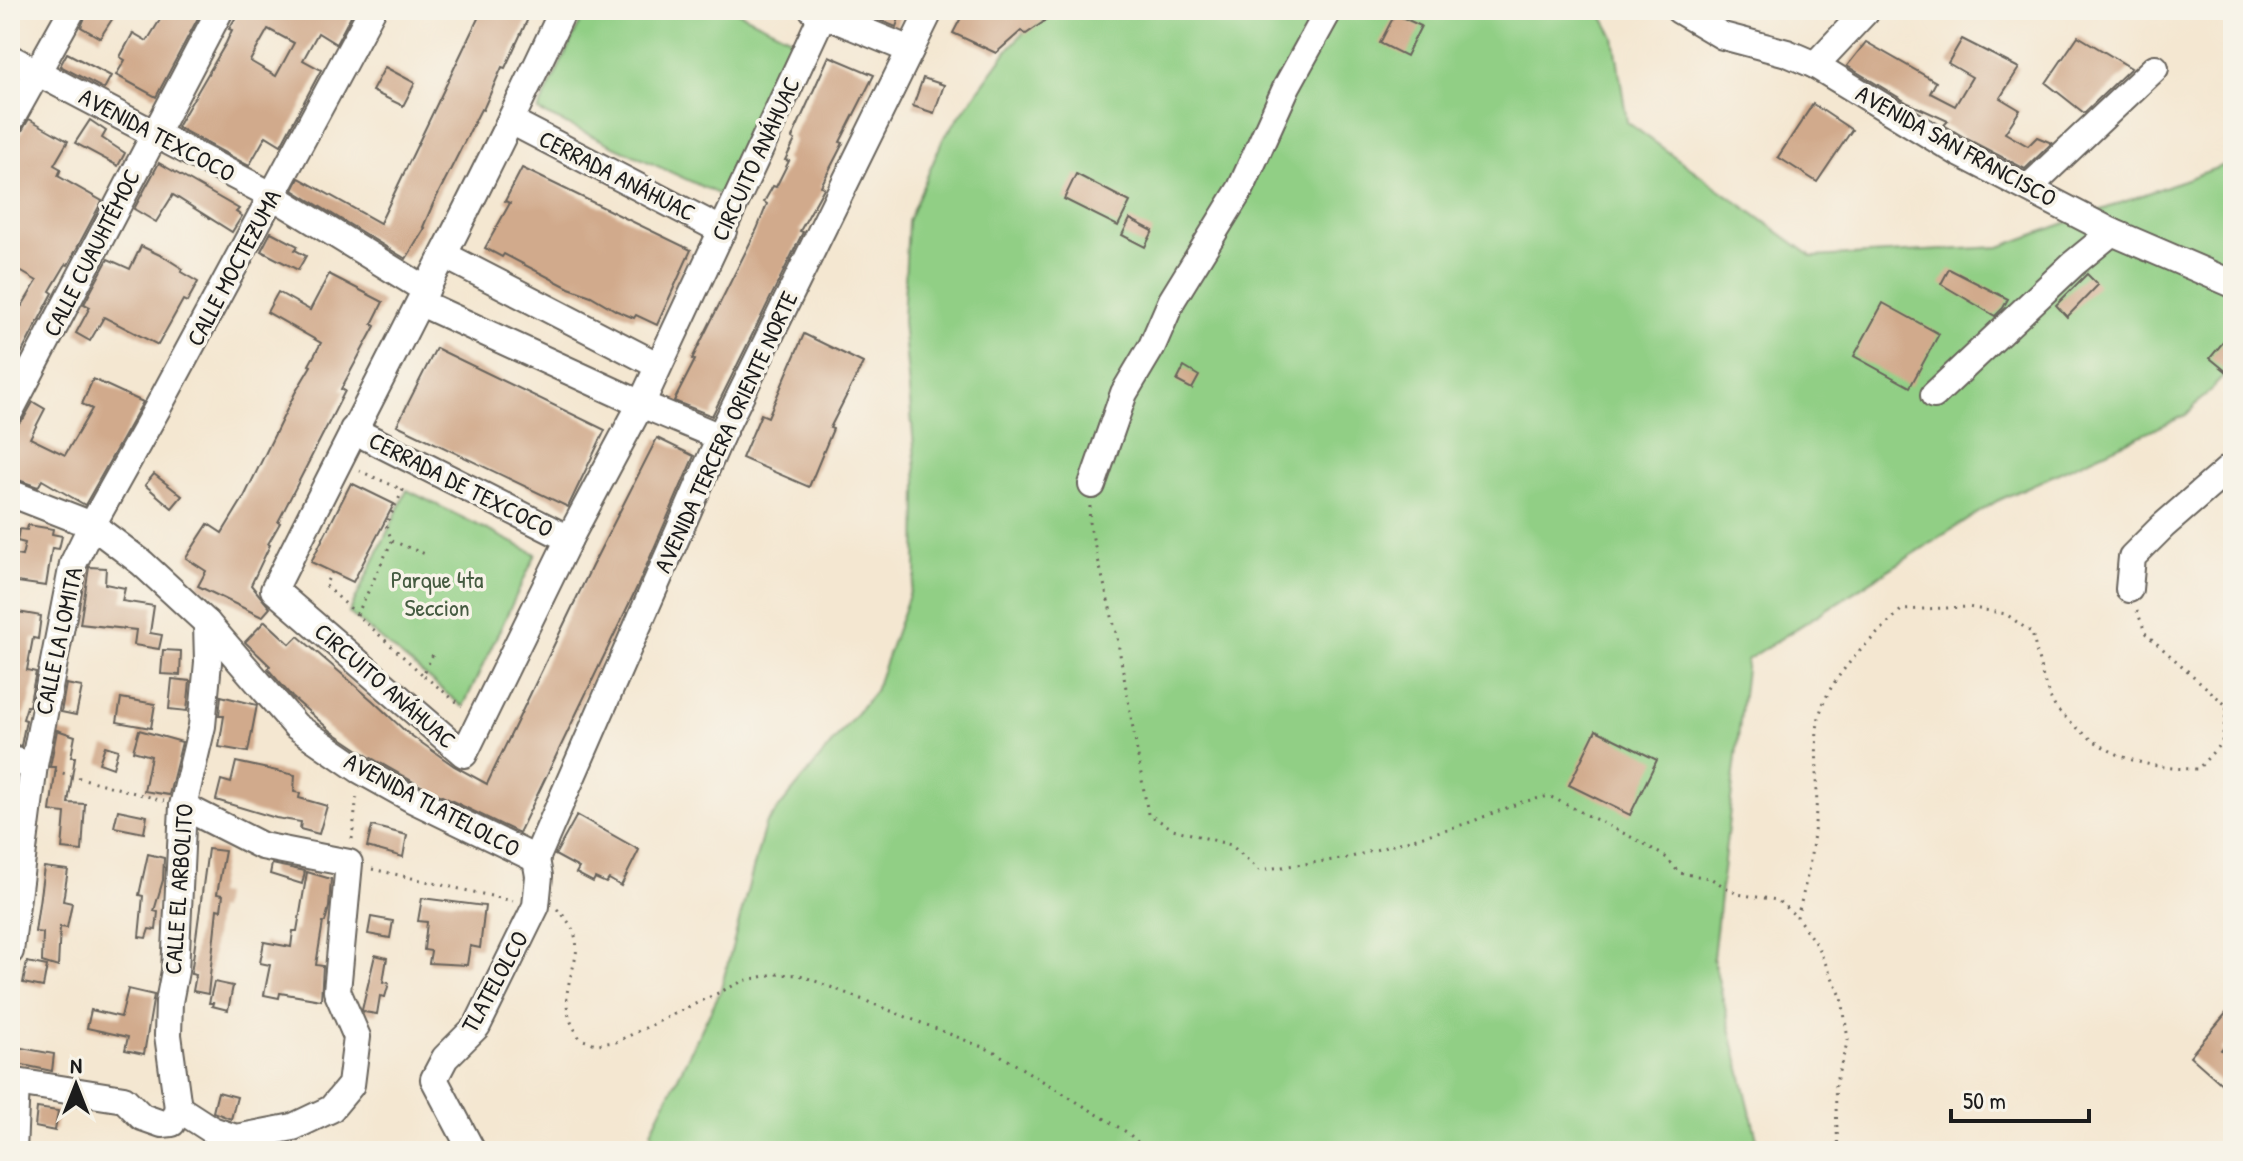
<svg xmlns="http://www.w3.org/2000/svg" width="2243" height="1161" font-family="'Patrick Hand',sans-serif">
  <style>
    .green { fill: #91cf85; stroke: #567650; stroke-width: 2 }
    .building { fill: #d1aa8c; fill-rule: evenodd }
    .lines { fill: none; stroke-linecap: round; stroke-linejoin: round }
    .minor-casing { stroke: #68635b; stroke-width: 30 }
    .path { stroke: #68635b; stroke-width: 3; stroke-dasharray: 2 6; stroke-linecap: butt }
    .minor { stroke: #fff; stroke-width: 26 }
    .labels { text-anchor: middle; stroke-width: 7; stroke-linejoin: round; paint-order: stroke }
    .street-label { font-size: 24px; fill: #1c1c1c; stroke: #f7f3e8 }
    .park-label { font-size: 24px; fill: #455b41; stroke: #f7f3e8 }
  </style>
  <rect width="100%" height="100%" fill="#f7f3e8"/>
  <filter id="ink" filterUnits="userSpaceOnUse"><feTurbulence type="fractalNoise" baseFrequency=".0125" numOctaves="2"/><feDisplacementMap in="SourceGraphic" scale="16" xChannelSelector="R" yChannelSelector="G"/><feConvolveMatrix kernelMatrix="1 2 1 2 8 2 1 2 1" color-interpolation-filters="sRGB"/></filter>
  <filter id="wash" filterUnits="userSpaceOnUse"><feTurbulence type="fractalNoise" baseFrequency=".006" numOctaves="4" result="noise"/><feDisplacementMap in="SourceGraphic" scale="32" xChannelSelector="R" yChannelSelector="G"/><feGaussianBlur stdDeviation="1.8" result="paint"/><feColorMatrix in="noise" values="0 0 0 0 0 0 0 0 0 0 0 0 0 0 0 0 0 1.4 0 .05"/><feComposite in="paint" operator="in"/></filter>
  <g filter="url(#wash)">
    <rect width="100%" height="100%" fill="#f4e7d1"/>
    <g class="green">
      <path d="M586 10H734L793 39 720 195 538 111Z"/>
      <path d="M1045 10H1599L1614 37 1627 122 1813 257 2000 247 2233 162V367L2186 415 1997 501 1747 660 1713 958 1760 1151H662L651 1131 720 992 765 825 875 691 916 575 917 482 903 321 908 221 943 139 1010 47Z"/>
      <path d="M407 490 536 554 463 707 349 613Z"/>
    </g>
    <g id="blocks">
      <g class="building">
        <path d="M88 10H118L100 38 81 27Z"/>
        <path d="M166 10H184L198 18 156 97 116 75 125 60 120 57 133 33 147 41Z"/>
        <path d="M240 10H354L336 44 318 33 303 60 321 70 281 145 266 136 249 166 177 127 226 43 232 30 229 29ZM268 29 294 43 276 76 250 61Z"/>
        <path d="M482 10H532L505 68 502 67 483 110 481 109 433 204 423 227 425 228 406 259 293 190 299 178 380 223Z"/>
        <path d="M855 10H902L896 27Z"/>
        <path d="M965 10H1021L1045 21 1026 34 1021 31 996 53 953 33Z"/>
        <path d="M1395 14 1421 26 1406 56 1380 43Z"/>
        <path d="M2078 36 2131 68 2084 113 2046 83Z"/>
        <path d="M1962 39 2019 68 2000 98 2020 110 2005 133 2028 146 2037 137 2052 143 2025 169 1967 139 1944 125 1948 121 1908 103 1847 66 1866 42 1936 82 1930 93 1955 106 1972 77 1948 63Z"/>
        <path d="M67 53 111 76 104 89 60 66Z"/>
        <path d="M829 56 874 75 840 142 843 143 821 186 824 188 800 231 803 232 712 416 674 401 695 360 692 359 757 229 767 204 764 202 773 186 776 187 789 161 785 160 795 140 792 138Z"/>
        <path d="M385 67 415 83 403 106 372 91Z"/>
        <path d="M923 78 944 85 934 113 913 106Z"/>
        <path d="M1813 104 1852 130 1817 182 1778 157Z"/>
        <path d="M29 119 68 141 54 165 61 169 58 176 102 201 68 265 66 264 50 291 53 293 10 375V299L22 306 37 281 10 265V151Z"/>
        <path d="M90 120 106 131 102 138 125 153 118 166 75 143Z"/>
        <path d="M159 163 239 209 236 212 242 216 232 232 173 195 156 222 134 209Z"/>
        <path d="M522 168 691 250 657 325 636 315 634 318 617 311 591 296 569 288 504 254 502 257 485 248 510 203 505 201Z"/>
        <path d="M1076 174 1130 202 1118 226 1064 199Z"/>
        <path d="M1130 219 1153 231 1145 247 1122 235Z"/>
        <path d="M271 232 298 246 295 250 306 256 298 270 261 251Z"/>
        <path d="M141 246 164 257 183 269 181 272 198 282 187 302 183 300 158 345 104 317 90 341 76 333 90 307 84 304 108 259 130 269Z"/>
        <path d="M1949 269 2008 299 2003 308 1995 316 1941 284Z"/>
        <path d="M329 274 383 302 372 324 375 326 341 389 345 391 278 522 280 523 268 544 270 545 251 585 270 608 262 617 198 586 206 571 186 558 208 524 222 533 244 497 295 393 311 366 309 365 321 343 267 312 278 292 310 310Z"/>
        <path d="M2087 274 2098 285 2067 317 2056 305Z"/>
        <path d="M1883 303 1939 334 1910 387 1854 356Z"/>
        <path d="M2233 330V377L2210 358Z"/>
        <path d="M804 334 863 363 830 428 833 429 809 487 742 458 761 414 768 417Z"/>
        <path d="M436 348 605 430 568 507 397 425Z"/>
        <path d="M1184 367 1199 376 1192 389 1177 381Z"/>
        <path d="M93 379 143 402 85 505 42 480 38 487 10 477V436L15 426 24 418 33 402 45 409 30 438 65 455 92 409 82 404Z"/>
        <path d="M657 438 694 456 639 583 519 833 419 785 368 756 331 731 292 697 268 669 270 666 245 642 265 621 290 644 298 636 373 701 405 731 454 766 487 784 592 566Z"/>
        <path d="M154 474 182 496 172 508 145 485Z"/>
        <path d="M351 483 394 504 353 582 311 562Z"/>
        <path d="M28 525 53 529 52 534 62 536 59 549 52 548 46 586 10 581V554L22 556 25 543 17 541 19 529 27 530Z"/>
        <path d="M89 567 106 568 105 584 125 588 122 601 154 606 150 633 162 635 159 649 134 645 136 630 80 624Z"/>
        <path d="M18 612 41 616 38 639 33 638 27 670 36 672 29 706H27L23 719 26 720 21 746 12 744 15 719 10 718V655Z"/>
        <path d="M163 650 181 651 180 675 161 674Z"/>
        <path d="M172 679 190 681 187 711 169 709Z"/>
        <path d="M66 684 82 687 76 715 61 712Z"/>
        <path d="M221 696 257 705 248 752 219 747 224 716H219Z"/>
        <path d="M121 698 155 704 151 728 117 722Z"/>
        <path d="M57 730 75 736 71 757H75L68 803 85 804 82 851 62 849 65 813 50 811 56 767H50Z"/>
        <path d="M139 730 182 742 169 795 144 791 151 756 133 751Z"/>
        <path d="M1596 730 1657 760 1630 815 1569 785Z"/>
        <path d="M105 746 118 750 113 768 99 763Z"/>
        <path d="M236 762 295 775 294 792 300 793 299 798 327 806 319 834 300 829 301 822 276 818 216 800 221 780 231 783Z"/>
        <path d="M118 810 147 816 144 833 114 827Z"/>
        <path d="M577 815 639 850 621 886 609 879 606 883 595 878 593 882 576 873 579 868 555 855Z"/>
        <path d="M372 826 407 835 403 857 367 847Z"/>
        <path d="M208 849 225 851 217 894 223 895 221 910 217 909 208 994 193 991 196 975 191 974Z"/>
        <path d="M148 854 164 858 163 880 154 911 158 912 156 930 149 929 146 938 139 937 143 896 139 895Z"/>
        <path d="M272 864 305 871 302 884 270 874Z"/>
        <path d="M44 867 68 870 63 901 72 903 67 928 60 927 58 967 42 962 43 933 35 932Z"/>
        <path d="M307 872 331 879 329 907 325 922H323L316 965 323 966 321 1000 280 993 279 998 264 995 270 965 260 963 264 942 291 947 293 931H297Z"/>
        <path d="M422 898 485 906 480 948 470 946 467 965 429 963 431 951 424 950 427 922 418 921Z"/>
        <path d="M371 917 393 921 390 938 368 934Z"/>
        <path d="M375 955 387 958 383 982 389 983 385 997 380 996 377 1014 364 1012 362 1010Z"/>
        <path d="M27 962 47 966 43 987 23 983Z"/>
        <path d="M214 982 233 986 228 1010 212 1006 213 1003H209Z"/>
        <path d="M128 989 154 995 144 1054 125 1050 128 1037 87 1028 91 1010 121 1017Z"/>
        <path d="M2233 1005V1036L2221 1050 2233 1060V1094L2190 1056Z"/>
        <path d="M16 1047 54 1054 52 1071 13 1063Z"/>
        <path d="M218 1092 237 1097 231 1119 213 1112Z"/>
        <path d="M37 1108 58 1111 55 1131 35 1127Z"/>
      </g>
    </g>
  </g>
  <g filter="url(#ink)">
    <use href="#blocks" fill-opacity="0" stroke="#68635b" stroke-width="2"/>
    <g class="lines">
      <g class="minor-casing">
        <g id="minor">
          <path d="M563 10C472 206 370 396 274 590L464 754 569 539 641 404 823 14"/>
          <path d="M813 10 910 50"/>
          <path d="M1679 10 1723 36 1787 53 1815 65 1959 153 2112 232 2233 284"/>
          <path d="M10 58 273 196 426 290"/>
          <path d="M1815 65 1867 10"/>
          <path d="M10 121 72 10"/>
          <path d="M511 121 723 231"/>
          <path d="M2028 188 2155 68"/>
          <path d="M444 255 657 365"/>
          <path d="M421 303 641 404 720 437"/>
          <path d="M1934 395 2073 264 2112 232"/>
          <path d="M10 411 220 10"/>
          <path d="M353 430 569 539"/>
          <path d="M1092 485 1124 393 1152 346 1172 300 1241 188 1287 86 1329 10"/>
          <path d="M10 493 92 525 142 563 207 623 296 726 360 770 412 799 536 859"/>
          <path d="M2129 589 2132 557 2163 526 2233 465"/>
          <path d="M10 760 34 765"/>
          <path d="M183 806 262 846 349 863 337 991 357 1037 351 1085 331 1109 293 1127 236 1138 212 1130"/>
          <path d="M536 859 720 437 930 10"/>
          <path d="M10 951 34 765 73 564 92 525 157 409 372 10"/>
          <path d="M10 1081 124 1099 142 1117 162 1124 172 1123 178 1108 212 1130 224 1141"/>
          <path d="M178 1108 168 1035 169 1002 175 971 183 806 202 726 208 662 207 623"/>
          <path d="M13 1151 16 1083"/>
          <path d="M472 1151 434 1079 445 1058 477 1026 536 906 539 876 536 859"/>
        </g>
      </g>
      <g class="path">
        <path d="M1090 506 1089 522 1117 637 1148 814 1173 829 1231 845 1259 870 1348 858 1468 823 1522 802 1549 796 1643 843 1667 858 1679 873 1710 878 1737 894 1777 900 1797 917"/>
        <path d="M392 541 425 554"/>
        <path d="M332 572 325 585 423 675 434 652"/>
        <path d="M357 615 392 541 386 525 403 490 360 471"/>
        <path d="M424 676 462 706"/>
        <path d="M55 771 164 801"/>
        <path d="M352 839 357 795"/>
        <path d="M372 869 513 901"/>
        <path d="M557 909C600 950 557 973 569 1016 571 1024 576 1031 580 1039L596 1044 616 1042 743 981 774 974 800 975 995 1052 1128 1133 1147 1151"/>
        <path d="M1838 1151 1835 1085 1848 1040 1842 998 1817 946 1797 917C1809 875 1816 833 1817 789 1818 764 1813 735 1821 710 1834 670 1873 639 1901 610L1968 607 2006 614 2032 633C2038 656 2042 683 2054 705 2058 712 2066 717 2072 723 2109 758 2147 769 2198 769L2222 742 2227 706 2146 634 2137 611"/>
      </g>
      <use href="#minor" class="minor"/>
    </g>
  </g>
  <g class="labels">
    <g class="street-label">
      <text transform="translate(157 135) rotate(28)" y="8">AVENIDA TEXCOCO</text>
      <text transform="translate(1956 146) rotate(29)" y="8">AVENIDA SAN FRANCISCO</text>
      <text transform="translate(756 159) rotate(-65)" y="8">CIRCUITO ANÁHUAC</text>
      <text transform="translate(617 176) rotate(27)" y="8">CERRADA ANÁHUAC</text>
      <text transform="translate(92 253) rotate(-63)" y="8">CALLE CUAUHTÉMOC</text>
      <text transform="translate(234 268) rotate(-62)" y="8">CALLE MOCTEZUMA</text>
      <text transform="translate(726 432) rotate(-65)" y="8">AVENIDA TERCERA ORIENTE NORTE</text>
      <text transform="translate(461 485) rotate(27)" y="8">CERRADA DE TEXCOCO</text>
      <text transform="translate(59 641) rotate(-78)" y="8">CALLE LA LOMITA</text>
      <text transform="translate(385 686) rotate(41)" y="8">CIRCUITO ANÁHUAC</text>
      <text transform="translate(432 805) rotate(28)" y="8">AVENIDA TLATELOLCO</text>
      <text transform="translate(179 889) rotate(-86)" y="8">CALLE EL ARBOLITO</text>
      <text transform="translate(495 982) rotate(-61)" y="8">TLATELOLCO</text>
    </g>
    <g class="park-label">
      <text x="437" y="588">Parque 4ta<tspan x="437" dy="28">Seccion</tspan></text>
    </g>
  </g>
  <rect width="2243" height="1161" fill="none" stroke="#f7f3e8" stroke-width="40"/>
  <g transform="translate(76 1085)" stroke="#f7f3e8" stroke-width="6" paint-order="stroke">
  <path d="M0-6L14 30L0 20L-14 30Z" fill="#1c1c1c"/>
  <text y="-12" font-size="22" font-weight="bold" text-anchor="middle" fill="#1c1c1c">N</text>
  </g>
  <path d="M1951 1109v12h138v-12" fill="none" stroke="#1c1c1c" stroke-width="4"/>
  <text x="1963" y="1109" font-size="24" fill="#1c1c1c" stroke="#f7f3e8" stroke-width="6" paint-order="stroke">50 m</text>
</svg>
